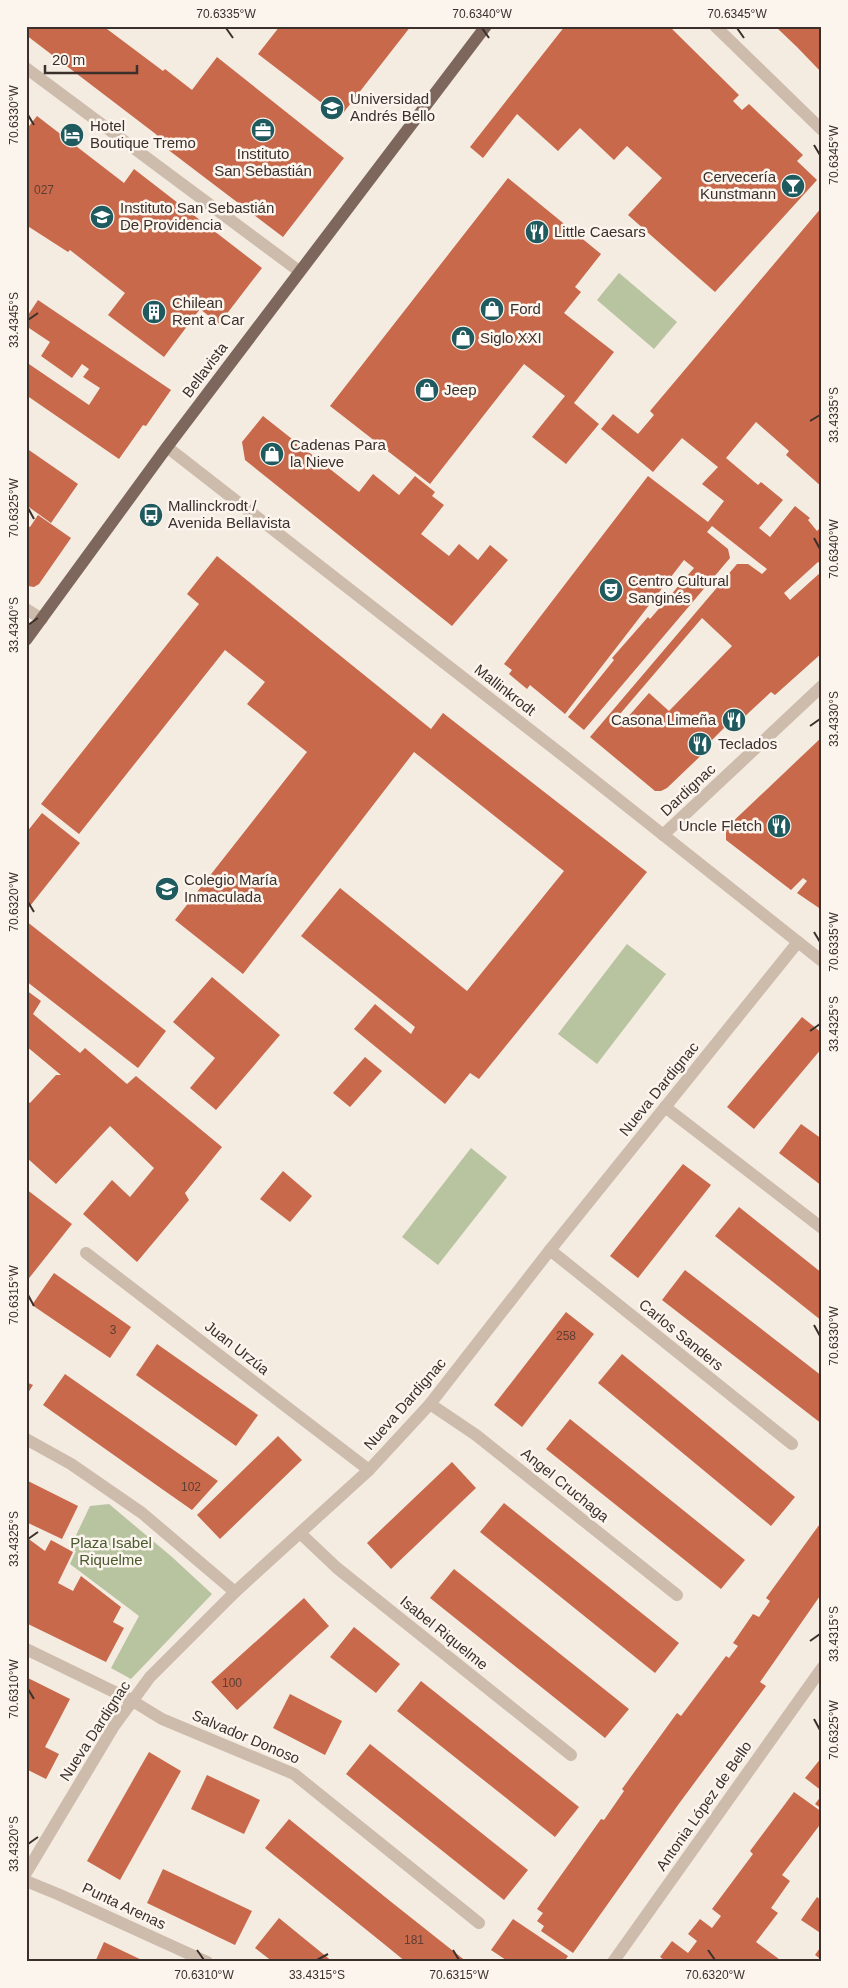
<svg xmlns="http://www.w3.org/2000/svg" width="848" height="1988" font-family="Helvetica,sans-serif">
  <style>
    .green { fill: #b8c4a0 }
    .building { fill: #c8694b; fill-rule: evenodd }
    .lines { fill: none; stroke-linecap: round; stroke-linejoin: round }
    .street { stroke: #cdbbac; stroke-width: 12 }
    .primary { stroke: #7d675c; stroke-width: 12 }
    .ticks { fill: none; stroke: #3b302b; stroke-width: 2 }
    .labels { text-anchor: middle; stroke-width: 5; stroke-linejoin: round; paint-order: stroke }
    .number-label { font-size: 12px; fill: #5e3e33 }
    .poi-label { font-size: 15px; fill: #3b302b; stroke: #fbf5ee; text-anchor: start }
    .street-label { font-size: 15px; fill: #3b302b; stroke: #fbf5ee }
    .park-label { font-size: 15px; fill: #4a5a2e; stroke: #fbf5ee }
    .neatline { fill: none; stroke: #3b302b; stroke-width: 2 }
    .ticks-label { font-size: 12px; text-anchor: middle; fill: #3b302b }
  </style>
  <rect width="100%" height="100%" fill="#f4ebe1"/>
  <g class="green">
    <path d="M619 273 677 322 654 349 597 300Z"/>
    <path d="M627 944 666 974 597 1064 558 1034Z"/>
    <path d="M471 1148 507 1177 438 1265 402 1237Z"/>
    <path d="M109 1504 172 1557 212 1594 131 1679 111 1668 139 1616 70 1564 76 1551 70 1548 90 1506Z"/>
  </g>
  <g class="building">
    <path d="M26 26H103L163 71 165 69 192 90 217 57 344 158 283 237 154 139 157 135 26 35Z"/>
    <path d="M280 26H411L340 117 258 54Z"/>
    <path d="M565 26H669L739 95 733 101 742 110 749 104 803 155 797 161 817 180 715 292 628 215 662 178 627 146 614 160 580 128 558 151 517 114 483 158 470 147Z"/>
    <path d="M775 26H822V73L797 47Z"/>
    <path d="M37 116 124 183 134 169 262 268 219 324 200 309 164 357 108 315 125 293 70 250 68 252 26 225V130Z"/>
    <path d="M508 178 601 254 575 287 581 292 564 313 614 352 574 403 599 424 566 464 532 437 565 396 524 364 430 484 330 406Z"/>
    <path d="M822 207V487L786 455 789 451 756 422 726 458 758 485 761 482 783 500 759 528 770 537 795 506 810 518 808 520 817 531 822 526V565L818 562 784 593 790 600 821 572 819 569 822 567V653L775 695 771 692 742 719 738 714 710 742 712 745 667 788 661 791H655L590 737 737 564H748L762 574 767 569 712 526 707 532 728 549 730 558 584 730 568 717 614 660 612 658 648 617 650 619 694 568 684 560 565 714 530 685 527 689 509 674 512 670 504 664 648 476 708 522 724 501 702 484 718 467 682 438 653 472 601 429 613 414 638 434 654 415 650 411ZM702 618 732 646 669 711 649 693 620 726 614 721Z"/>
    <path d="M38 300 171 390 146 426 143 425 119 459 26 395V362L89 405 100 388 83 377 89 369 82 364 72 378 41 356 50 342 26 326V318Z"/>
    <path d="M263 416 359 492 373 474 399 495 415 476 435 492 432 496 444 505 421 534 449 556 459 544 478 560 490 545 508 560 452 626 245 460 242 442Z"/>
    <path d="M26 448 78 484 51 523 26 505Z"/>
    <path d="M38 515 71 538 39 584 34 587 28 586 26 585V525L30 527Z"/>
    <path d="M217 556 431 729 443 713 647 872 479 1079 470 1073 445 1104 354 1029 375 1004 411 1034 415 1027 301 936 340 888 467 991 564 871 414 752 243 974 175 920 307 752 247 704 265 682 225 650 79 834 41 804 199 604 187 594Z"/>
    <path d="M822 737V910L797 893 807 881 803 878 791 890 726 840V828Z"/>
    <path d="M42 813 80 843 26 911V833Z"/>
    <path d="M26 921 166 1031 138 1068 26 981Z"/>
    <path d="M212 977 280 1035 216 1110 190 1088 215 1058 173 1022Z"/>
    <path d="M26 990 41 1001 33 1014 80 1053 85 1048 127 1084 136 1076 222 1147 185 1193 189 1200 137 1262 83 1214 112 1180 130 1197 154 1168 110 1126 56 1184 26 1157V1100L30 1103 56 1075H61L26 1046Z"/>
    <path d="M802 1017 822 1033V1048L754 1129 727 1107Z"/>
    <path d="M365 1057 382 1071 350 1107 333 1093Z"/>
    <path d="M801 1124 822 1139V1186L779 1153Z"/>
    <path d="M683 1164 711 1185 638 1278 610 1256Z"/>
    <path d="M283 1171 312 1196 290 1222 260 1199Z"/>
    <path d="M26 1189 72 1224 26 1282Z"/>
    <path d="M739 1207 822 1273V1321L715 1236Z"/>
    <path d="M685 1270 822 1376V1424L662 1300Z"/>
    <path d="M54 1273 131 1327 110 1358 32 1305Z"/>
    <path d="M566 1312 594 1334 522 1427 494 1405Z"/>
    <path d="M157 1344 258 1415 236 1446 136 1375Z"/>
    <path d="M622 1354 795 1497 771 1526 598 1383Z"/>
    <path d="M65 1374 185 1458 218 1481 192 1510 162 1489 43 1405Z"/>
    <path d="M26 1382 33 1385 26 1396Z"/>
    <path d="M570 1419 745 1560 721 1589 546 1449Z"/>
    <path d="M278 1436 302 1460 220 1539 197 1515Z"/>
    <path d="M452 1462 476 1488 391 1569 367 1543Z"/>
    <path d="M26 1480 78 1506 62 1539 26 1522Z"/>
    <path d="M504 1503 679 1643 655 1673 480 1532Z"/>
    <path d="M822 1521V1593L760 1682 766 1686 678 1805 573 1953 541 1931 544 1926 537 1921 543 1913 537 1909 601 1819 604 1820 624 1791 622 1789 677 1713 681 1716 726 1656 729 1658 738 1646 733 1643 753 1614 759 1617 770 1601 766 1598Z"/>
    <path d="M26 1537 45 1551 51 1540 73 1552 58 1583 73 1591 81 1576 121 1607 113 1622 124 1628 106 1662 26 1623Z"/>
    <path d="M454 1569 629 1709 605 1738 430 1598Z"/>
    <path d="M304 1598 329 1626 237 1710 211 1682Z"/>
    <path d="M354 1627 400 1664 376 1693 330 1657Z"/>
    <path d="M26 1677 70 1699 45 1747 59 1754 46 1779 26 1769Z"/>
    <path d="M421 1681 579 1807 555 1837 397 1711Z"/>
    <path d="M290 1694 342 1721 325 1755 273 1728Z"/>
    <path d="M370 1744 528 1870 504 1900 346 1774Z"/>
    <path d="M149 1752 181 1771 120 1880 87 1861Z"/>
    <path d="M822 1757V1791L805 1778Z"/>
    <path d="M207 1775 260 1800 244 1834 191 1809Z"/>
    <path d="M794 1792 822 1812V1822L782 1875 790 1881 771 1908 778 1913 756 1942 783 1962H741L737 1959 734 1962H667L660 1957 672 1941 688 1953 697 1941 688 1934 700 1919 712 1928 721 1916 712 1909 753 1854 750 1851Z"/>
    <path d="M822 1795V1809L815 1804Z"/>
    <path d="M289 1819 390 1901 467 1962H406L384 1944 265 1848Z"/>
    <path d="M163 1869 252 1911 235 1945 147 1903Z"/>
    <path d="M817 1897 822 1901V1934L801 1920Z"/>
    <path d="M279 1918 301 1936 333 1962H273L255 1948Z"/>
    <path d="M513 1919 568 1956 564 1962H509L491 1950Z"/>
    <path d="M104 1942 146 1962H95Z"/>
    <path d="M822 1945V1960L815 1955Z"/>
  </g>
  <g class="lines">
    <g class="street">
      <path d="M715 26 822 130"/>
      <path d="M26 68 299 271"/>
      <path d="M167 447 565 757 822 961"/>
      <path d="M26 609 42 619"/>
      <path d="M663 835 822 686"/>
      <path d="M665 1107 822 1228"/>
      <path d="M550 1250 792 1444"/>
      <path d="M86 1253 369 1470"/>
      <path d="M430 1404 476 1435 677 1595"/>
      <path d="M26 1439 71 1464 142 1513 235 1592"/>
      <path d="M300 1533 337 1568 571 1755"/>
      <path d="M26 1649 131 1700 162 1719 294 1774 479 1923"/>
      <path d="M26 1873 114 1726 150 1677 235 1592 369 1470 430 1404 550 1250 798 942"/>
      <path d="M26 1881 60 1895 207 1962"/>
      <path d="M613 1962 822 1668"/>
    </g>
    <path class="primary" d="M26 640 167 447 486 26"/>
  </g>
  <path class="ticks" d="M226 28 233 38M482 28 489 38M737 28 744 38M28 115 34 125M814 145 820 155M28 320 38 313M810 421 820 415M28 508 34 519M814 538 820 549M28 625 38 618M810 726 820 719M28 902 34 912M814 932 820 942M810 1031 820 1024M28 1295 34 1306M814 1325 820 1336M28 1539 38 1532M810 1641 820 1634M28 1689 34 1699M814 1719 820 1730M28 1844 38 1837M197 1950 204 1960M453 1950 459 1960M708 1950 715 1960M317 1960 328 1954"/>
  <defs>
    <g id="university-disc" transform="scale(1.25)"><circle r="9.5" fill="#1f5a5e" stroke="#fbf5ee"/><path d="M0-5L7-2L0 1L-7-2ZM-4 1L0 2.5L4 1V4Q0 6-4 4Z" fill="#fff"/></g>
    <g id="office-disc" transform="scale(1.25)"><circle r="9.5" fill="#1f5a5e" stroke="#fbf5ee"/><path d="M-6-3h4V-5.5h4V-3h4V5H-6ZM-1-4.5V-3h2v-1.5ZM-6 0V1H6V0Z" fill="#fff"/></g>
    <g id="hotel-disc" transform="scale(1.25)"><circle r="9.5" fill="#1f5a5e" stroke="#fbf5ee"/><path d="M-6-4.5h1.5V1H6V5H4.5V3h-9V5H-6ZM-4 0a1.8 1.8 0 1 1 3.6 0ZM.5 0V-2.5h3Q6-2.5 6 0Z" fill="#fff"/></g>
    <g id="bar-disc" transform="scale(1.25)"><circle r="9.5" fill="#1f5a5e" stroke="#fbf5ee"/><path d="M-6-5H6L.8 .8V4.5H3.5V6h-7V4.5H-.8V.8Z" fill="#fff"/></g>
    <g id="school-disc" transform="scale(1.25)"><circle r="9.5" fill="#1f5a5e" stroke="#fbf5ee"/><path d="M0-5L7-2L0 1L-7-2ZM-4 1L0 2.5L4 1V4Q0 6-4 4Z" fill="#fff"/></g>
    <g id="restaurant-disc" transform="scale(1.25)"><circle r="9.5" fill="#1f5a5e" stroke="#fbf5ee"/><path d="M-5-6h1v4h1v-4h1v4h1v-4h1v5L-1.5 .5V6h-2V.5L-5-1ZM5-6V6H3V1.5H1.5Q1.5-4 5-6Z" fill="#fff"/></g>
    <g id="shop-disc" transform="scale(1.25)"><circle r="9.5" fill="#1f5a5e" stroke="#fbf5ee"/><path d="M-5-2.5h2.3a2.7 3.5 0 0 1 5.4 0H5L5.5 6h-11ZM-1.5-2.5h3a1.5 2.3 0 0 0-3 0Z" fill="#fff"/></g>
    <g id="building-disc" transform="scale(1.25)"><circle r="9.5" fill="#1f5a5e" stroke="#fbf5ee"/><path d="M-4-6H4V6H1V3H-1V6H-4ZM-2.5-4.3h1.7v1.8h-1.7ZM.8-4.3h1.7v1.8H.8ZM-2.5-1h1.7V.8h-1.7ZM.8-1h1.7V.8H.8Z" fill="#fff"/></g>
    <g id="bus-disc" transform="scale(1.25)"><circle r="9.5" fill="#1f5a5e" stroke="#fbf5ee"/><path d="M-5-6H5V4H4V6H2V4H-2V6H-4V4H-5ZM-3.5-4V0h7V-4ZM-3.5 1.2v1.5H-2V1.2ZM2 1.2v1.5H3.5V1.2Z" fill="#fff"/></g>
    <g id="theatre-disc" transform="scale(1.25)"><circle r="9.5" fill="#1f5a5e" stroke="#fbf5ee"/><path d="M-5-5.5Q0-4 5-5.5V0Q5 5 0 6Q-5 5-5 0ZM-3.3-2.5H-1v1.5H-3.3ZM1-2.5H3.3v1.5H1ZM-2.8 1Q0 5.5 2.8 1Z" fill="#fff"/></g>
  </defs>
  <g fill-rule="evenodd">
    <use href="#university-disc" x="332" y="108"/>
    <use href="#office-disc" x="263" y="130"/>
    <use href="#hotel-disc" x="72" y="135"/>
    <use href="#bar-disc" x="793" y="186"/>
    <use href="#school-disc" x="102" y="217"/>
    <use href="#restaurant-disc" x="537" y="232"/>
    <use href="#shop-disc" x="492" y="309"/>
    <use href="#building-disc" x="154" y="312"/>
    <use href="#shop-disc" x="463" y="338"/>
    <use href="#shop-disc" x="427" y="390"/>
    <use href="#shop-disc" x="272" y="454"/>
    <use href="#bus-disc" x="151" y="515"/>
    <use href="#theatre-disc" x="611" y="590"/>
    <use href="#restaurant-disc" x="734" y="720"/>
    <use href="#restaurant-disc" x="700" y="744"/>
    <use href="#restaurant-disc" x="779" y="826"/>
    <use href="#school-disc" x="167" y="889"/>
  </g>
  <g class="labels">
    <g class="number-label">
      <text x="44" y="194">027</text>
      <text x="113" y="1334">3</text>
      <text x="566" y="1340">258</text>
      <text x="191" y="1491">102</text>
      <text x="232" y="1687">100</text>
      <text x="414" y="1944">181</text>
    </g>
    <g class="poi-label">
      <text x="350" y="104">Universidad<tspan x="350" dy="17">Andrés Bello</tspan></text>
      <text x="90" y="131">Hotel<tspan x="90" dy="17">Boutique Tremo</tspan></text>
      <text x="263" y="159" text-anchor="middle">Instituto<tspan x="263" dy="17">San Sebastián</tspan></text>
      <text x="776" y="182" text-anchor="end">Cervecería<tspan x="776" dy="17">Kunstmann</tspan></text>
      <text x="120" y="213">Instituto San Sebastián<tspan x="120" dy="17">De Providencia</tspan></text>
      <text x="554" y="237">Little Caesars</text>
      <text x="172" y="308">Chilean<tspan x="172" dy="17">Rent a Car</tspan></text>
      <text x="510" y="314">Ford</text>
      <text x="480" y="343">Siglo XXI</text>
      <text x="444" y="395">Jeep</text>
      <text x="290" y="450">Cadenas Para<tspan x="290" dy="17">la Nieve</tspan></text>
      <text x="168" y="511">Mallinckrodt /<tspan x="168" dy="17">Avenida Bellavista</tspan></text>
      <text x="628" y="586">Centro Cultural<tspan x="628" dy="17">Sanginés</tspan></text>
      <text x="716" y="725" text-anchor="end">Casona Limeña</text>
      <text x="718" y="749">Teclados</text>
      <text x="762" y="831" text-anchor="end">Uncle Fletch</text>
      <text x="184" y="885">Colegio María<tspan x="184" dy="17">Inmaculada</tspan></text>
    </g>
    <g class="street-label">
      <text transform="translate(205 370) rotate(-53)" y="5">Bellavista</text>
      <text transform="translate(505 690) rotate(38)" y="5">Mallinkrodt</text>
      <text transform="translate(688 790) rotate(-43)" y="5">Dardignac</text>
      <text transform="translate(659 1089) rotate(-51)" y="5">Nueva Dardignac</text>
      <text transform="translate(681 1335) rotate(39)" y="5">Carlos Sanders</text>
      <text transform="translate(237 1348) rotate(38)" y="5">Juan Urzúa</text>
      <text transform="translate(405 1404) rotate(-49)" y="5">Nueva Dardignac</text>
      <text transform="translate(565 1485) rotate(39)" y="5">Angel Cruchaga</text>
      <text transform="translate(444 1633) rotate(39)" y="5">Isabel Riquelme</text>
      <text transform="translate(95 1731) rotate(-57)" y="5">Nueva Dardignac</text>
      <text transform="translate(246 1737) rotate(23)" y="5">Salvador Donoso</text>
      <text transform="translate(704 1806) rotate(-55)" y="5">Antonia López de Bello</text>
      <text transform="translate(124 1906) rotate(25)" y="5">Punta Arenas</text>
    </g>
    <g class="park-label">
      <text x="111" y="1548">Plaza Isabel<tspan x="111" dy="17">Riquelme</tspan></text>
    </g>
  </g>
  <rect width="848" height="1988" fill="none" stroke="#fbf5ee" stroke-width="55"/>
  <path d="M45 65v8h92v-8" fill="none" stroke="#3b302b" stroke-width="2.5"/>
  <text x="52" y="65" font-size="15" fill="#3b302b" stroke="#fbf5ee" stroke-width="4" paint-order="stroke">20 m</text>
  <rect x="28" y="28" width="792" height="1932" class="neatline"/>
  <g class="ticks-label">
    <text x="226" y="18">70.6335°W</text>
    <text x="482" y="18">70.6340°W</text>
    <text x="737" y="18">70.6345°W</text>
    <text transform="translate(14 115) rotate(-90)" y="4">70.6330°W</text>
    <text transform="translate(834 155) rotate(-90)" y="4">70.6345°W</text>
    <text transform="translate(14 320) rotate(-90)" y="4">33.4345°S</text>
    <text transform="translate(834 415) rotate(-90)" y="4">33.4335°S</text>
    <text transform="translate(14 508) rotate(-90)" y="4">70.6325°W</text>
    <text transform="translate(834 549) rotate(-90)" y="4">70.6340°W</text>
    <text transform="translate(14 625) rotate(-90)" y="4">33.4340°S</text>
    <text transform="translate(834 719) rotate(-90)" y="4">33.4330°S</text>
    <text transform="translate(14 902) rotate(-90)" y="4">70.6320°W</text>
    <text transform="translate(834 942) rotate(-90)" y="4">70.6335°W</text>
    <text transform="translate(834 1024) rotate(-90)" y="4">33.4325°S</text>
    <text transform="translate(14 1295) rotate(-90)" y="4">70.6315°W</text>
    <text transform="translate(834 1336) rotate(-90)" y="4">70.6330°W</text>
    <text transform="translate(14 1539) rotate(-90)" y="4">33.4325°S</text>
    <text transform="translate(834 1634) rotate(-90)" y="4">33.4315°S</text>
    <text transform="translate(14 1689) rotate(-90)" y="4">70.6310°W</text>
    <text transform="translate(834 1730) rotate(-90)" y="4">70.6325°W</text>
    <text transform="translate(14 1844) rotate(-90)" y="4">33.4320°S</text>
    <text x="204" y="1979">70.6310°W</text>
    <text x="317" y="1979">33.4315°S</text>
    <text x="459" y="1979">70.6315°W</text>
    <text x="715" y="1979">70.6320°W</text>
  </g>
</svg>
